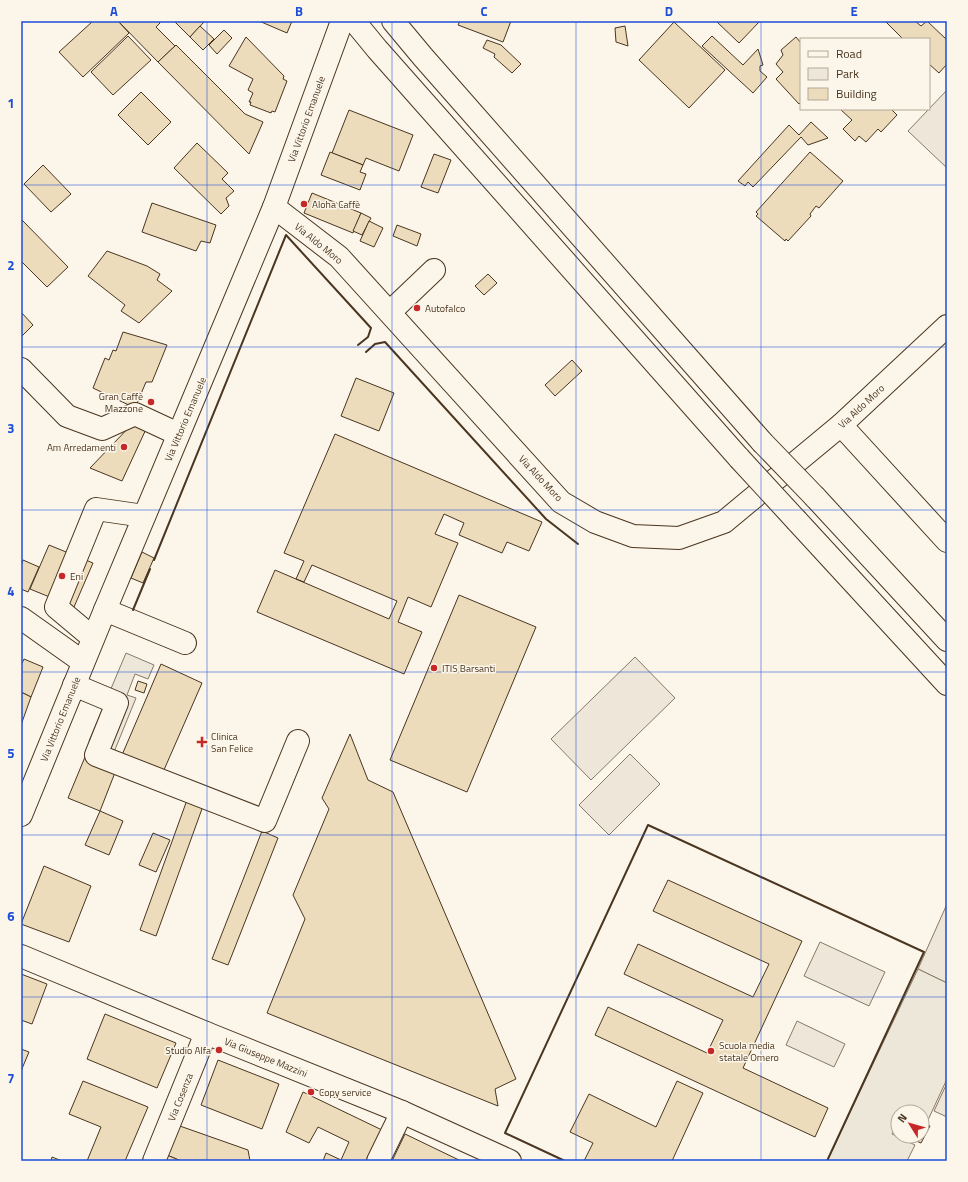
<svg xmlns="http://www.w3.org/2000/svg" width="968" height="1182" font-family="'Titillium Web',sans-serif">
  <style>
    .green { fill: #ede6d9; stroke: #887966 }
    .parking { fill: #ede7d9; stroke: #887966 }
    .building { fill: #ecdcbc; stroke: #4a3520 }
    .lines { fill: none; stroke-linecap: round; stroke-linejoin: round }
    .minor-casing { stroke: #4a3520; stroke-width: 24 }
    .major-casing { stroke: #4a3520; stroke-width: 24 }
    .highway-casing { stroke: #4a3520; stroke-width: 24 }
    .minor { stroke: #fbf6e9; stroke-width: 22 }
    .major { stroke: #fbf6e9; stroke-width: 22 }
    .highway { stroke: #fbf6e9; stroke-width: 22 }
    .highway-bridge-casing { stroke: #4a3520; stroke-width: 24; stroke-linecap: butt }
    .highway-bridge { stroke: #fbf6e9; stroke-width: 22 }
    .wall { stroke: #4a3520; stroke-width: 2 }
    .grid { fill: none; stroke: #1d4ed8; stroke-width: 1; stroke-opacity: 0.55 }
    .poi-dot { fill: #c62828; stroke: #fbf6e9; stroke-width: 1.5 }
    .labels { text-anchor: middle; stroke-width: 3; stroke-linejoin: round; paint-order: stroke }
    .street-label { font-size: 10px; fill: #4a3520; stroke: #fbf6e9 }
    .poi-label { font-size: 10px; fill: #4a3520; stroke: #fbf6e9; text-anchor: start }
    .neatline { fill: none; stroke: #1d4ed8; stroke-width: 1.5 }
    .grid-label { font-size: 13px; text-anchor: middle; font-weight: bold; fill: #1d4ed8 }
  </style>
  <rect width="100%" height="100%" fill="#fbf6e9"/>
  <g class="green">
    <path d="M947 90V168L908 131Z"/>
    <path d="M635 657 675 698 591 780 551 739Z"/>
    <path d="M630 754 660 784 609 835 579 805Z"/>
    <path d="M947 904V983L918 969Z"/>
    <path d="M820 942 885 972 869 1006 804 976Z"/>
    <path d="M797 1021 845 1044 834 1067 786 1045Z"/>
    <path d="M947 1083V1117L934 1111Z"/>
  </g>
  <g class="parking">
    <path d="M126 653 154 665 148 679 135 674 127 695 136 698 114 752 89 741Z"/>
    <path d="M918 969 947 983V1079L928 1120 922 1118V1112H910L904 1109 903 1112H898V1122L892 1134 915 1145 907 1161H827Z"/>
  </g>
  <g class="building">
    <path d="M93 21H118L129 33 83 77 59 52Z"/>
    <path d="M118 21H159L160 23 156 27 175 46 158 62Z"/>
    <path d="M174 21H205L190 37Z"/>
    <path d="M259 21H292L287 33Z"/>
    <path d="M460 21H511L503 42 458 25Z"/>
    <path d="M716 21H760L739 43Z"/>
    <path d="M885 21H915L921 26 927 21 947 40V64L939 73 929 64V39H903Z"/>
    <path d="M674 22 725 70 689 108 639 60Z"/>
    <path d="M200 26 214 39 203 50 190 37Z"/>
    <path d="M625 26 628 46 616 42 615 28Z"/>
    <path d="M224 30 232 38 217 54 209 45Z"/>
    <path d="M128 36 151 60 113 95 91 72Z"/>
    <path d="M712 36 743 65 758 49 763 65 760 66V71L767 77 753 93 702 46Z"/>
    <path d="M246 37 284 76 283 79 287 81 275 112 272 111 271 113 250 105 251 102H249L253 93 248 90 253 79 229 66Z"/>
    <path d="M796 37 801 43V102L799 104 776 79 783 72 776 64 783 55 781 50Z"/>
    <path d="M487 40 501 45 521 64 512 73 494 57 495 54 483 48Z"/>
    <path d="M176 45 245 114 263 122 249 154 158 62Z"/>
    <path d="M141 92 171 122 148 145 118 115Z"/>
    <path d="M840 109H891L897 115 881 132 878 129 866 142 859 136 855 141 843 129 852 120Z"/>
    <path d="M349 110 413 135 399 171 366 158 363 165 332 153Z"/>
    <path d="M811 122 828 138 808 145 801 137 753 187 748 182 745 186 738 181 789 125 799 135Z"/>
    <path d="M197 143 228 173 222 179 234 191 226 198 229 206 221 214 174 168Z"/>
    <path d="M330 152 363 165 360 172 366 174 360 190 321 175Z"/>
    <path d="M810 152 843 181 819 208 816 206 810 214 811 216 788 241 786 239 785 241 756 216 758 214 756 212Z"/>
    <path d="M434 154 451 160 438 193 421 187Z"/>
    <path d="M43 165 71 194 51 212 24 184Z"/>
    <path d="M312 193 361 213 353 233 304 213Z"/>
    <path d="M152 203 216 225 210 243 201 241 196 251 142 232Z"/>
    <path d="M361 213 371 218 362 235 353 231Z"/>
    <path d="M21 219 68 267 47 287 21 261Z"/>
    <path d="M369 221 383 228 374 247 360 241Z"/>
    <path d="M397 225 421 234 417 246 393 236Z"/>
    <path d="M107 251 147 266 160 274 157 280 172 291 139 323 121 311 125 305 88 276Z"/>
    <path d="M488 274 497 283 484 295 475 286Z"/>
    <path d="M21 312 33 325 21 337Z"/>
    <path d="M123 332 167 345 152 382H146L135 408 93 388 105 358 109 360 113 350 116 351Z"/>
    <path d="M572 360 582 371 555 396 545 385Z"/>
    <path d="M356 378 394 393 379 431 341 416Z"/>
    <path d="M135 421 147 427 122 481 90 468Z"/>
    <path d="M335 434 542 522 529 551 507 542 502 553 459 535 464 523 444 514 435 534 458 543 431 607 408 597 398 622 422 632 404 674 257 612 275 570 389 619 397 601 312 565 304 582 296 579 304 561 284 553Z"/>
    <path d="M49 545 93 563 74 607 30 589Z"/>
    <path d="M142 552 154 558 143 583 131 578Z"/>
    <path d="M23 560 39 567 28 592 21 589V566Z"/>
    <path d="M459 595 536 627 467 792 390 760Z"/>
    <path d="M24 659 43 667 31 697 21 692V665Z"/>
    <path d="M161 664 202 683 160 779 119 762Z"/>
    <path d="M138 681 147 684 144 693 135 690Z"/>
    <path d="M21 692 31 697 21 725Z"/>
    <path d="M350 734 368 780 393 792 516 1079 495 1089 498 1106 267 1013 305 919 293 895 329 809 322 798Z"/>
    <path d="M85 757 116 770 100 811 68 798Z"/>
    <path d="M187 800 203 806 156 936 140 930Z"/>
    <path d="M100 811 123 821 109 855 85 845Z"/>
    <path d="M262 831 278 838 228 965 212 959Z"/>
    <path d="M153 833 170 840 156 872 139 865Z"/>
    <path d="M44 866 91 886 69 942 21 924Z"/>
    <path d="M668 880 802 941 743 1068 828 1108 815 1137 595 1035 608 1007 707 1053 723 1020 624 974 638 944 753 997 769 964 653 911Z"/>
    <path d="M21 974 47 984 32 1024 21 1020Z"/>
    <path d="M105 1014 176 1043 157 1088 87 1059Z"/>
    <path d="M21 1049 29 1052 21 1071Z"/>
    <path d="M218 1060 279 1084 262 1129 201 1105Z"/>
    <path d="M83 1081 148 1107 125 1161H87L101 1127 69 1114Z"/>
    <path d="M677 1081 703 1093 672 1161H584L593 1143 570 1132 589 1094 656 1127Z"/>
    <path d="M303 1092 382 1130 367 1161H323L326 1153 341 1160 349 1142 318 1127 309 1143 286 1132Z"/>
    <path d="M922 1122 930 1126 921 1143 905 1136H922Z"/>
    <path d="M177 1125 248 1150 250 1161H181L167 1155Z"/>
    <path d="M405 1134 461 1161H392Z"/>
    <path d="M167 1155 181 1161H164Z"/>
    <path d="M52 1157 62 1161H51Z"/>
  </g>
  <g class="lines">
    <g class="minor-casing">
      <g id="minor">
        <path d="M274 207 339 257 561 502 595 522 633 536 679 538 724 522 841 425 947 326"/>
        <path d="M390 312 434 270"/>
        <path d="M21 369 67 416 102 429 135 414 178 434"/>
        <path d="M841 425 947 541"/>
        <path d="M105 610 185 643"/>
        <path d="M21 618 83 662"/>
        <path d="M93 638 56 607 96 509 144 516"/>
        <path d="M74 685 117 703 96 755 265 821 298 741"/>
        <path d="M21 956 206 1033 402 1112 510 1161"/>
        <path d="M154 1161 206 1033"/>
        <path d="M378 1161 402 1112"/>
      </g>
    </g>
    <g class="major-casing">
      <path id="major" d="M21 815 105 610 274 207 342 21"/>
    </g>
    <g class="highway-casing">
      <g id="highway">
        <path d="M354 21 377 49 739 458"/>
        <path d="M393 21 423 57 762 442"/>
        <path d="M815 497 947 640"/>
        <path d="M797 521 947 684"/>
      </g>
    </g>
    <use href="#minor" class="minor"/>
    <use href="#major" class="major"/>
    <use href="#highway" class="highway"/>
    <g class="highway-bridge-casing">
      <g id="highway-bridge">
        <path d="M762 442 815 497"/>
        <path d="M739 458 797 521"/>
      </g>
    </g>
    <use href="#highway-bridge" class="highway-bridge"/>
    <g class="wall">
      <path d="M366 352 375 344 385 342 546 519 578 544"/>
      <path d="M154 560 286 235 371 328 368 337 358 345"/>
      <path d="M133 610 150 569"/>
      <path d="M565 1161 505 1133 648 825 924 952 827 1161"/>
    </g>
  </g>
  <path class="grid" d="M207 21V1161M392 21V1161M576 21V1161M761 21V1161M21 185H947M21 347H947M21 510H947M21 672H947M21 835H947M21 997H947"/>
  <g class="poi-dot">
    <circle cx="304" cy="204" r="4"/>
    <circle cx="417" cy="308" r="4"/>
    <circle cx="151" cy="402" r="4"/>
    <circle cx="124" cy="447" r="4"/>
    <circle cx="62" cy="576" r="4"/>
    <circle cx="434" cy="668" r="4"/>
    <path d="M200 736h4v4h4v4h-4v4h-4v-4h-4v-4h4z"/>
    <circle cx="219" cy="1050" r="4"/>
    <circle cx="711" cy="1051" r="4"/>
    <circle cx="311" cy="1092" r="4"/>
  </g>
  <g class="labels">
    <g class="street-label">
      <text transform="translate(306 119) rotate(-70)" y="4">Via Vittorio Emanuele</text>
      <text transform="translate(319 243) rotate(39)" y="4">Via Aldo Moro</text>
      <text transform="translate(861 406) rotate(-43)" y="4">Via Aldo Moro</text>
      <text transform="translate(185 419) rotate(-67)" y="4">Via Vittorio Emanuele</text>
      <text transform="translate(541 478) rotate(47)" y="4">Via Aldo Moro</text>
      <text transform="translate(60 719) rotate(-68)" y="4">Via Vittorio Emanuele</text>
      <text transform="translate(266 1057) rotate(22)" y="4">Via Giuseppe Mazzini</text>
      <text transform="translate(180 1097) rotate(-68)" y="4">Via Cosenza</text>
    </g>
    <g class="poi-label">
      <text x="312" y="208">Aloha Caffè</text>
      <text x="425" y="312">Autofalco</text>
      <text x="143" y="400" text-anchor="end">Gran Caffè<tspan x="143" dy="12">Mazzone</tspan></text>
      <text x="116" y="451" text-anchor="end">Am Arredamenti</text>
      <text x="70" y="580">Eni</text>
      <text x="442" y="672">ITIS Barsanti</text>
      <text x="211" y="740">Clinica<tspan x="211" dy="12">San Felice</tspan></text>
      <text x="719" y="1049">Scuola media<tspan x="719" dy="12">statale Omero</tspan></text>
      <text x="211" y="1054" text-anchor="end">Studio Alfa</text>
      <text x="319" y="1096">Copy service</text>
    </g>
  </g>
  <rect width="968" height="1182" fill="none" stroke="#fbf6e9" stroke-width="44"/>
  <rect x="800" y="38" width="130" height="72" fill="#fbf6e9" stroke="#b4a999"/>
  <rect x="808" y="51" width="20" height="6" fill="#fbf6e9" stroke="#b4a999"/>
  <text x="836" y="58" font-size="12" fill="#4a3520">Road</text>
  <rect x="808" y="68" width="20" height="12" fill="#ede6d9" stroke="#b4a999"/>
  <text x="836" y="78" font-size="12" fill="#4a3520">Park</text>
  <rect x="808" y="88" width="20" height="12" fill="#ecdcbc" stroke="#b4a999"/>
  <text x="836" y="98" font-size="12" fill="#4a3520">Building</text>
  <g transform="translate(910 1124) rotate(307)"><circle r="19" fill="#fbf6e9" stroke="#b4a999"/>
  <path d="M0-3L7 15L0 10L-7 15Z" fill="#c62828"/>
  <text y="-6" font-size="11" font-weight="bold" text-anchor="middle" fill="#4a3520">N</text>
  </g>
  <rect x="22" y="22" width="924" height="1138" class="neatline"/>
  <g class="grid-label">
    <text x="114" y="16">A</text>
    <text x="299" y="16">B</text>
    <text x="484" y="16">C</text>
    <text x="669" y="16">D</text>
    <text x="854" y="16">E</text>
    <text x="11" y="108">1</text>
    <text x="11" y="270">2</text>
    <text x="11" y="433">3</text>
    <text x="11" y="596">4</text>
    <text x="11" y="758">5</text>
    <text x="11" y="921">6</text>
    <text x="11" y="1083">7</text>
  </g>
</svg>
